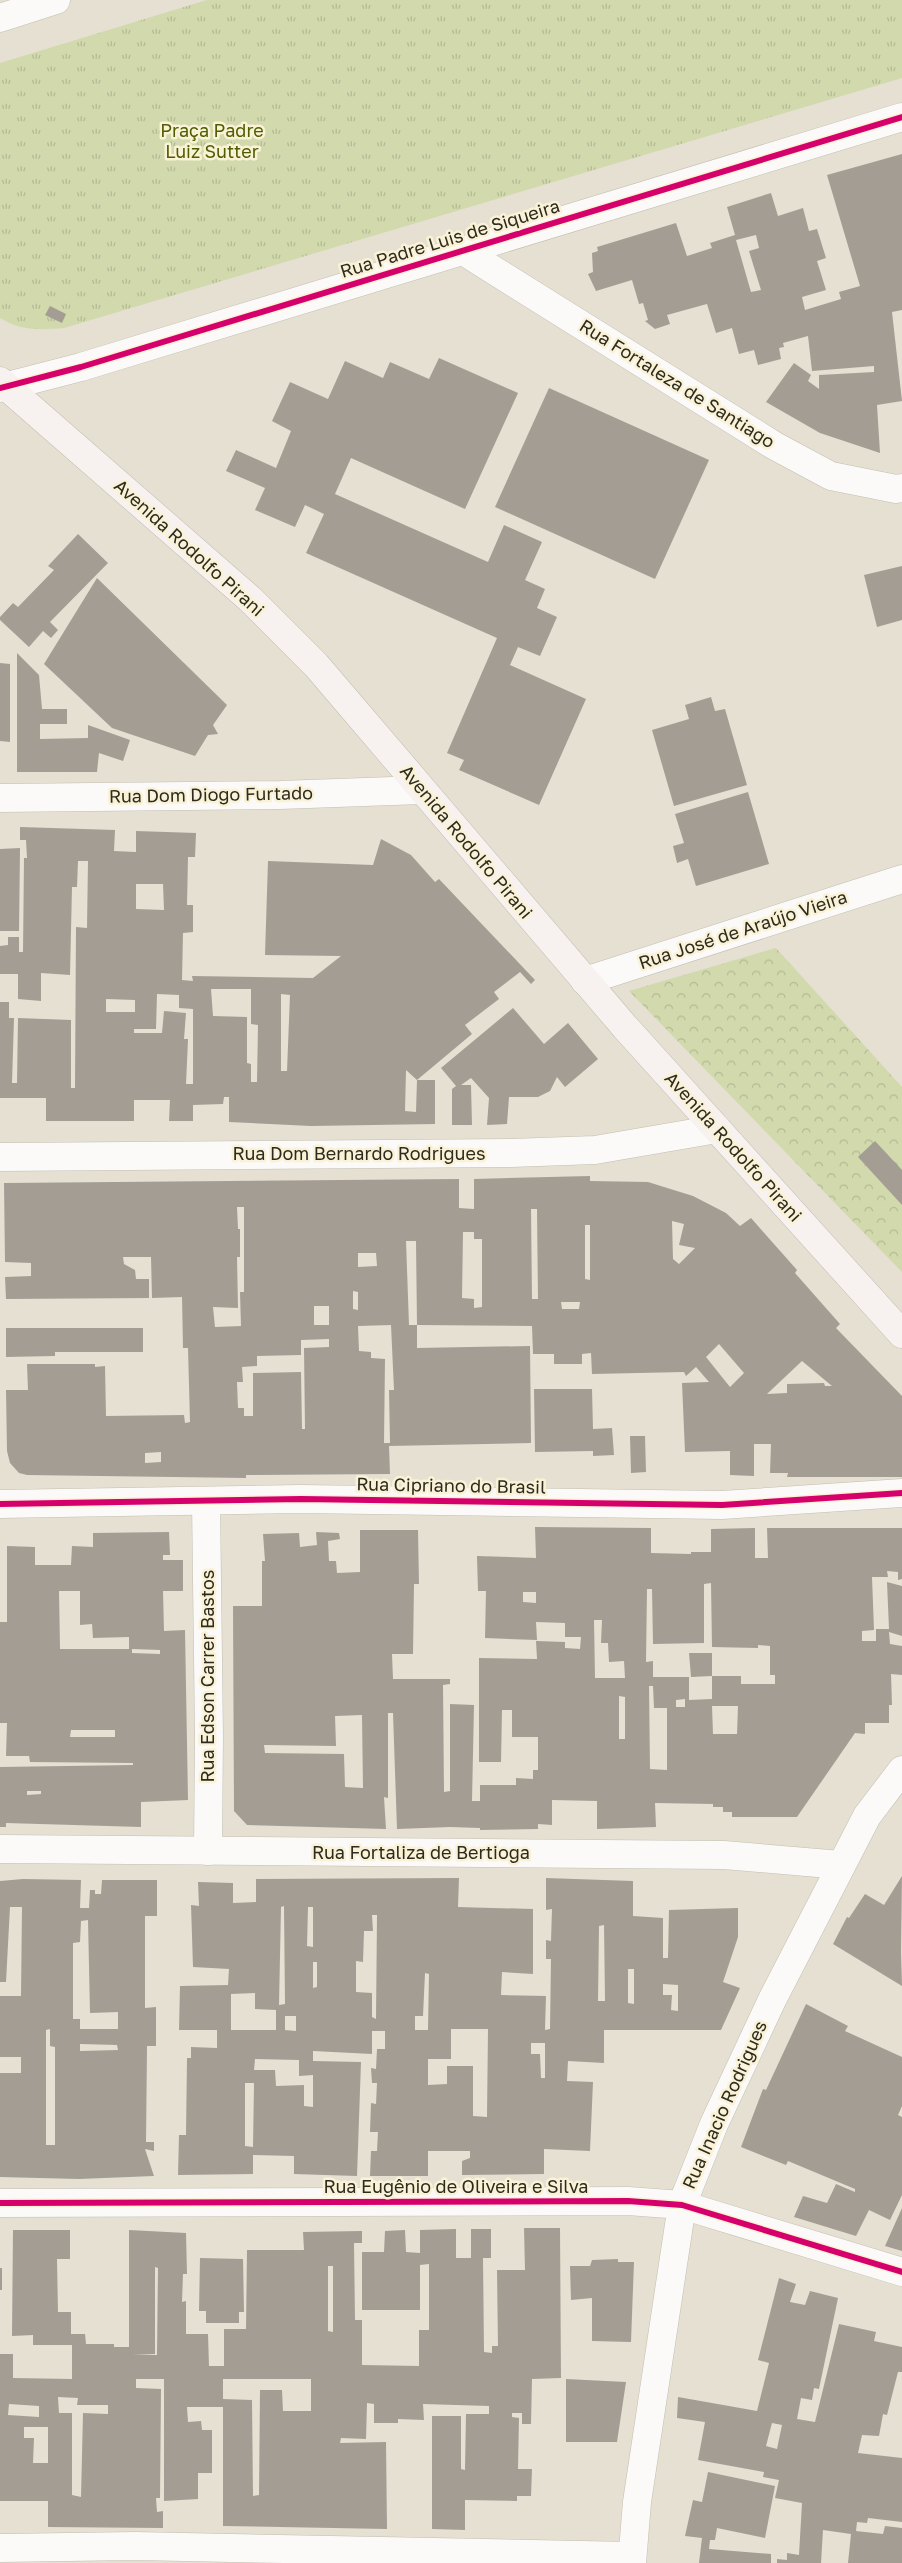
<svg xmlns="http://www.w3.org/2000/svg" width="902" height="2563" font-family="'Golos Text',sans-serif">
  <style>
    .forest { fill: url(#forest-crowns) }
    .park { fill: url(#park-tufts) }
    .building { fill: #a49d94; fill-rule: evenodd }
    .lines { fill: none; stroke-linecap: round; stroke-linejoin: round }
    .minor-casing { stroke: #c2beb2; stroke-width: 29 }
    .tertiary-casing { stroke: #c2beb2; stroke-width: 29 }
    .secondary-casing { stroke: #c2beb2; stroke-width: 29 }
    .minor { stroke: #fbfaf8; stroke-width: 28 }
    .tertiary { stroke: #fbfaf8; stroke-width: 28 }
    .secondary { stroke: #f7f1f0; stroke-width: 28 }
    .cycleway-casing { stroke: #faf2d6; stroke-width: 9 }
    .cycleway { stroke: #d6006c; stroke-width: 6 }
    .labels { text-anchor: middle; stroke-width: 5; stroke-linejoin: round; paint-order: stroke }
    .park-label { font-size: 18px; fill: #4e5e00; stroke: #faf2d6 }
    .street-label { font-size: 18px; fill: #2d2a1f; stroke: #faf2d6 }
  </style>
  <defs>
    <pattern id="forest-crowns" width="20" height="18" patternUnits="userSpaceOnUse" patternTransform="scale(1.25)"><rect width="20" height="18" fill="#d1d9ad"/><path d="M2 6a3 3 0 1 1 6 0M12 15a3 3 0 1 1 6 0" fill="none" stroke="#b4ba94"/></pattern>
    <pattern id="park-tufts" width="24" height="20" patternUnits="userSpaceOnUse" patternTransform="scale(1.25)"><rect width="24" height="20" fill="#d1d9ad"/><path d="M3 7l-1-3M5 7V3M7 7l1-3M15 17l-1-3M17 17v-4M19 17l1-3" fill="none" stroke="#b4ba94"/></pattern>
  </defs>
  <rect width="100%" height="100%" fill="#e5e0d1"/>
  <path class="forest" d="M776 948 902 1087V1272L629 991Z"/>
  <path class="park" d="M207 0H902V78L64 328C41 330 21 331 0 318V63Z"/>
  <g class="building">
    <path d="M902 154V310L892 312 902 401 877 405 880 453 820 433 766 402 794 363 811 375 808 381 819 389V375L874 372V366L812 371 808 336 783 343 784 347 779 348 781 359 758 365 754 350 739 354 732 328 716 333 707 304 667 315 670 324 655 329 645 321 648 320 643 303 639 304 632 280 596 291 588 274 593 272 592 253 598 251 597 247 676 223 687 256 712 248 710 243 735 235 727 207 771 193 778 216 803 208 809 231 817 229 826 258 817 261 826 290 802 297 805 310 841 299 839 292 860 286 827 175ZM756 235 759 248 749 251 761 290 751 292 736 240Z"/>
    <path d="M50 306 66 314 62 323 45 315Z"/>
    <path d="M439 358 518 393 465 509 351 458 335 494 488 562 504 525 542 542 525 580 545 589 537 608 557 617 540 656 518 647 510 665 586 699 539 805 459 770 464 760 447 753 497 638 306 553 324 514 305 505 295 527 255 510 265 488 226 471 236 450 276 468 291 431 272 421 290 382 328 399 345 361 383 378 390 362 429 379Z"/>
    <path d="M549 388 709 460 655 579 495 507Z"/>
    <path d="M78 534 108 563 50 622 58 630 51 638 43 631 29 647 0 620V617L13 603 18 607 54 570 48 566Z"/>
    <path d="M902 566V620L877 627 864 575Z"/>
    <path d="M97 578 227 705 213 725 218 734 208 735 195 756 112 728 44 664Z"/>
    <path d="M17 653 39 675 42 709H67V724H40V739L88 738V725L130 740 123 761 99 753 97 772H17Z"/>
    <path d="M0 663 10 664V742L0 741Z"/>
    <path d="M711 697 715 711 725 709 747 785 674 806 652 730 689 719 685 705Z"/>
    <path d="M748 792 769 864 696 886 688 859 677 863 673 846 684 843 675 814Z"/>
    <path d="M20 827 115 830 114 851 136 852V831L196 833 195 857H188L187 905H193V932L183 933 182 980 193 981 192 976 313 978 341 956 265 955 268 861 373 865 381 839 411 855 435 882 439 879 535 980 531 984 520 972 494 992 499 999 465 1025 472 1034 417 1080H435V1124L311 1126 229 1122V1097H224L223 1104 193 1105V1121H169L170 1100H134V1121H46V1098H0V1002H9V1018H14L12 1083H17L18 1018 71 1020V1088H75L76 927 87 928 88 861H78L77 887H72L70 975 41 973V1001L18 999V974H0V946L8 945V937H19V952H23L24 858H27L26 840H20ZM136 884H163L164 910 136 909ZM211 989H251V1024L258 1025 257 1082H251V1064L247 1063V1017L213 1016ZM157 994 179 995V1008L193 1009V1084H186L188 1039H184L186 1013 164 1011 162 1033H134V1029H156ZM281 994 290 995 287 1071H281ZM106 999 135 1000V1012H106ZM406 1070 417 1080 416 1112 405 1111Z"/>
    <path d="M20 848 19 931H0V849Z"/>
    <path d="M513 1008 544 1044 568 1023 598 1059 565 1087 557 1077 550 1091 538 1097H509L507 1124 487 1125 489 1098 471 1078 461 1085H471L472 1125H452V1089L456 1086 441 1068Z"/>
    <path d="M875 1141 902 1170V1205L858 1157Z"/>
    <path d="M590 1176V1181L648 1182 693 1196 726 1213 740 1226 751 1218 797 1270 795 1273 840 1324 836 1328 902 1396V1477H787L788 1473H770L771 1444H754V1476L730 1475V1451L685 1452 682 1383 709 1382 696 1367 686 1376 684 1372 592 1374 591 1353 582 1354V1364H554V1354H533L532 1326 417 1325 416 1241H406L409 1325H417V1348L530 1346 531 1443 389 1446 390 1474 246 1475V1478L27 1475 19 1473 10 1463 7 1451 6 1390H28L27 1364H95V1367L105 1366 106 1416 184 1415 185 1423 190 1422 188 1348H183L182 1297 152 1298 151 1257H123L124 1264 135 1270 136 1279H149V1298L6 1299 5 1277 31 1276V1263L5 1262 4 1183 459 1179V1208L474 1209V1179ZM237 1207H244V1292H240L241 1326 215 1327 213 1307 238 1308 237 1257H240V1229H238ZM531 1209H537L538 1299H532ZM672 1221 684 1224 679 1245 695 1248 679 1264 673 1259ZM585 1225H590V1280L585 1279ZM463 1232H474V1239H482V1307L474 1308V1299L462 1298ZM358 1253H376L377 1266 358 1267ZM353 1291 358 1292V1310L353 1309ZM561 1302H580L579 1309H562ZM314 1306H329V1325H314ZM391 1325 394 1390H389L390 1443H384L385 1359 371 1358V1352L359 1351 358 1326ZM329 1339V1347L304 1348 305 1429H302L301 1372 253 1373V1416H244V1408H238L237 1382H243L242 1367 257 1366V1356L301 1355V1340ZM719 1344 744 1373 730 1387 706 1357ZM802 1361 832 1386H825L824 1383 787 1384V1393L767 1394ZM161 1452V1462L145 1463V1453Z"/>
    <path d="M6 1328H143V1352H55V1356L6 1357Z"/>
    <path d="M534 1389H592L593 1429 612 1428 614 1455 593 1456V1451L535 1452Z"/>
    <path d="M630 1436H645L646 1472 631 1473Z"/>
    <path d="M535 1527 651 1528V1553L691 1554V1552H711V1529L755 1528V1558H768L767 1528H902V1579L898 1580V1572L887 1571 888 1577H872L874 1630 862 1631V1641H876V1629H889L887 1582 902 1586V1636L889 1632 890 1644 902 1646V1675L891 1674 892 1705H889V1723H865V1734L855 1733 797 1817H732V1812H723V1807H713V1804L655 1803 656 1827 597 1829V1801L552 1800V1825L538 1824V1829L480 1830V1828L450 1827 397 1829 393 1713H388V1798L384 1797 386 1829 247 1825 234 1811 233 1606H262V1561H265L263 1534 299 1533 300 1547 317 1545 316 1532 339 1533 340 1539 328 1541 329 1561H336L337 1573 360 1572V1530H418L419 1584H414L413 1654H392L393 1679H450V1684L443 1685 444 1792 450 1791V1704L474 1705 472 1801H480V1785H516V1778L533 1779V1770H538V1737H512V1710H502L501 1762H479V1658L537 1659 536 1641 565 1642V1648L580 1649 581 1637H565V1623L536 1622 537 1640 485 1638 486 1591H478L477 1556 536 1558ZM711 1583 712 1647 758 1648V1645L770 1646V1675H775V1684H741V1676H712V1699L689 1700V1677H653V1661L646 1662 647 1589H652L653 1644 704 1643V1584ZM523 1592H536V1603L523 1602ZM594 1620H602L601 1643H608L609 1662 624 1661 625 1678H595ZM649 1686H653L654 1708H667V1770L650 1769ZM619 1696 625 1697V1739H619ZM685 1699V1707H676V1700ZM712 1706H738L737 1734H713ZM362 1715 363 1788 345 1787 344 1754 265 1753 264 1745 336 1746 335 1716Z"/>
    <path d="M169 1532 170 1555H163V1560H183V1591H163L164 1631 185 1630 188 1800 141 1802V1827L6 1823V1827H0V1767L133 1765V1763L30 1762 29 1756H6L7 1723H0V1622H7V1546L35 1547V1565H71L72 1546 93 1547V1533ZM59 1591H80V1625L92 1624 93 1638 129 1637V1649H60ZM132 1649 160 1650V1654L132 1653ZM71 1730H115V1737H70ZM27 1791H41V1794L27 1795Z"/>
    <path d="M689 1653H712V1676L691 1677Z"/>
    <path d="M902 1876 901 1952 902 1986 833 1944 847 1917 849 1918 865 1894 884 1905Z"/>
    <path d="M459 1878 458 1907 533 1909V1974L502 1972 501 1995 546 1996 545 2030 550 2029 551 1959H546V1940L551 1941 552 1909 546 1910V1878L633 1881V1916L663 1918V1958H668L669 1910 738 1908V1937L723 1982 740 1988 721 2030H604V2063L568 2061 567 2081 593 2082 590 2151 544 2149V2174L462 2175V2161L470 2158V2151H428V2176H370L371 2151H377L378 2132H370L371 2103 376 2104 377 2083H372L371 2068 376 2069 377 2049H385V2031H372V2054L313 2051V2061L361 2062 357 2176 294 2174V2156L253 2155V2174L178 2175 179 2135H186L187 2058H191V2047L217 2048V2030H179L180 1986 228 1985 229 1969 193 1967 191 1905 199 1906 198 1882 233 1883V1903L256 1902V1879ZM284 1906 285 2004 279 2005 281 1907ZM308 1907H313V1947L307 1946ZM372 1915H377L376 2019 372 2017V1993L356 1992V1961L363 1962 364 1931H373ZM604 1925 605 2001H598L599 1926ZM313 1962H317V1987L313 1988ZM628 1969H634V2004L628 2003ZM425 1973 429 1974 428 2030H415V2016H423ZM663 1984 678 1985V2011L671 2010 672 1995H663ZM255 1993V2009L276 2010V2030H231V1994ZM285 2016H296V2031L285 2030ZM451 2029H488L487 2117 473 2116V2066H447V2084L428 2085V2059H451ZM531 2043H545V2078H541L540 2054H531ZM255 2059 299 2060V2076L313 2075V2107L304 2106V2085L276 2086 275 2070H254ZM245 2083H254L253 2147 245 2146Z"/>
    <path d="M23 1879 81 1880 80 1908H89L90 1890H95V1894H101L102 1880H157V1916H145V2008L156 2007V2046H147L146 2142H154V2151L145 2149 154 2176 79 2179 0 2177V2073H21V2057H0V1996H21L22 1907H10L6 1982H0V1881ZM88 1920 90 2013 118 2012V2029H80V2019H73V1943L80 1942 81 1921ZM50 2029V2046L55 2047V2145H46V2030ZM80 2044 117 2045 118 2050 80 2051Z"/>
    <path d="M806 2004 848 2026 845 2031 902 2057V2106L898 2115 902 2117V2195L890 2220 869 2210 856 2236 794 2217 803 2196 827 2203 836 2184 855 2192V2189L788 2161 786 2165 741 2147 763 2089 766 2090Z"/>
    <path d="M902 2208V2251L885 2246Z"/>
    <path d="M524 2228H560L561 2378 532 2379 531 2424H522V2413H512V2417L519 2418 518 2469H532L531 2496H517V2501L465 2500V2530L432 2529V2416H461V2469L465 2470 466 2414H489V2406L423 2404 424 2420 398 2419V2423H374V2404L367 2403 366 2439 341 2438 340 2443 386 2442 387 2529 223 2526V2407H187L188 2422 201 2421 202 2430H212V2473H198V2499L164 2501V2379H136V2388L161 2389 160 2498H156L157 2512 163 2511V2528L48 2527V2501H0V2354H13V2378L72 2379V2345H33V2335L12 2336 13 2230H70V2259H57L58 2312H71V2334H85L86 2344H114V2347H129V2230L186 2233 187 2274H183L182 2302 186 2301V2334H208L209 2366H224V2329H246L247 2250H304L303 2232 362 2231V2243H354L355 2320H362V2365L419 2366V2330H429V2264L420 2265V2310H362V2252H384L385 2231 405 2230 406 2252 420 2253V2230L456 2229V2258H471V2229H491V2258H483L484 2352 492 2353V2346H498L497 2270H525ZM328 2266H333V2332L328 2331ZM155 2267 158 2268 157 2355H133L155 2354ZM223 2379H311V2411H283L282 2390H260L259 2495 253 2496 252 2400 223 2399ZM58 2397 78 2398 77 2405H108V2414L83 2413 81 2497 72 2495V2413H59ZM9 2404 39 2406V2417L8 2415ZM24 2427H48V2463H33L34 2438H24Z"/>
    <path d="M200 2258 243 2259 244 2312H239V2323H206V2311H199Z"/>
    <path d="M618 2259V2262H634L631 2342 592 2341V2298L571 2300 570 2266H590L592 2260Z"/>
    <rect x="0" y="2268" width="2" height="22"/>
    <path d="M779 2278 796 2284 790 2302 805 2305 810 2291 838 2298 819 2389 814 2388 812 2400 801 2398 797 2419 815 2422 839 2324 876 2332 874 2341 902 2347V2372H898L887 2415 883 2414 879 2436 862 2435 858 2453 902 2458V2522L868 2518 867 2523 857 2522 856 2531 883 2534 885 2526 902 2528V2563H848L851 2534 823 2530 821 2563H777V2559L787 2560V2553L799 2555 802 2503 775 2498 779 2480 763 2477 764 2472 698 2460 705 2422 677 2418 678 2397 757 2411 769 2363 758 2360ZM772 2423 782 2425 777 2449 766 2446Z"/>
    <path d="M566 2379 626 2382 617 2442H566Z"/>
    <path d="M708 2472 775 2486 765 2538 717 2528 715 2540H710L709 2549 771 2554V2563H699L702 2538 685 2536 693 2500 702 2502Z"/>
  </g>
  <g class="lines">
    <g class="minor-casing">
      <g id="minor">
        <path d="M463 251 775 446 831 476 896 489 902 488"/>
        <path d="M0 388 81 367 902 117"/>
        <path d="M0 798 280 795 421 790"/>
        <path d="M585 981 902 879"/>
        <path d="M0 1157 511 1153 595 1150 717 1129"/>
        <path d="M206 1501 209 1736 208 1851"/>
        <path d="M0 1504 301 1499 722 1505 902 1493"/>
        <path d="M0 1849 724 1855 841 1865"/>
        <path d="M0 2203 628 2201 682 2205 902 2272"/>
        <path d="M0 2548 135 2546 631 2556"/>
        <path d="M632 2563 637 2502 682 2205 714 2124 772 2000 867 1816 902 1770"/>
      </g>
    </g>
    <g class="tertiary-casing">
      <path id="tertiary" d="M0 18 56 0"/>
    </g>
    <g class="secondary-casing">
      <path id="secondary" d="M0 381 250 599 316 665 625 1027 902 1334"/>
    </g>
    <use href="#minor" class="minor"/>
    <use href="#tertiary" class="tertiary"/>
    <use href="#secondary" class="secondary"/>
    <g class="cycleway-casing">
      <g id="cycleway">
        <path d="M0 388 81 367 902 117"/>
        <path d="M0 1504 301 1499 722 1505 902 1493"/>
        <path d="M0 2203 628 2201 682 2205 902 2272"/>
      </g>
    </g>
    <use href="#cycleway" class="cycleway"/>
  </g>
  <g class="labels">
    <g class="park-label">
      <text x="212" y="137">Praça Padre<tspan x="212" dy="21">Luiz Sutter</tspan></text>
    </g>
    <g class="street-label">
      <text transform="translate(450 239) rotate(-17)" y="6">Rua Padre Luis de Siqueira</text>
      <text transform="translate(677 384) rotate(32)" y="6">Rua Fortaleza de Santiago</text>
      <text transform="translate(189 548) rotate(42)" y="6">Avenida Rodolfo Pirani</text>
      <text transform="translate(211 795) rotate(-1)" y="6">Rua Dom Diogo Furtado</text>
      <text transform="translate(466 842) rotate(50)" y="6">Avenida Rodolfo Pirani</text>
      <text transform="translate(743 930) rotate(-18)" y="6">Rua José de Araújo Vieira</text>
      <text transform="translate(733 1147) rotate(48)" y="6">Avenida Rodolfo Pirani</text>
      <text x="359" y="1160">Rua Dom Bernardo Rodrigues</text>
      <text transform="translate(451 1486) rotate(1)" y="6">Rua Cipriano do Brasil</text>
      <text transform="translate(208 1676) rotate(-90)" y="6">Rua Edson Carrer Bastos</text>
      <text x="421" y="1859">Rua Fortaliza de Bertioga</text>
      <text transform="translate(725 2105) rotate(-66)" y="6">Rua Inacio Rodrigues</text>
      <text x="456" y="2193">Rua Eugênio de Oliveira e Silva</text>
    </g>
  </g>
</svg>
